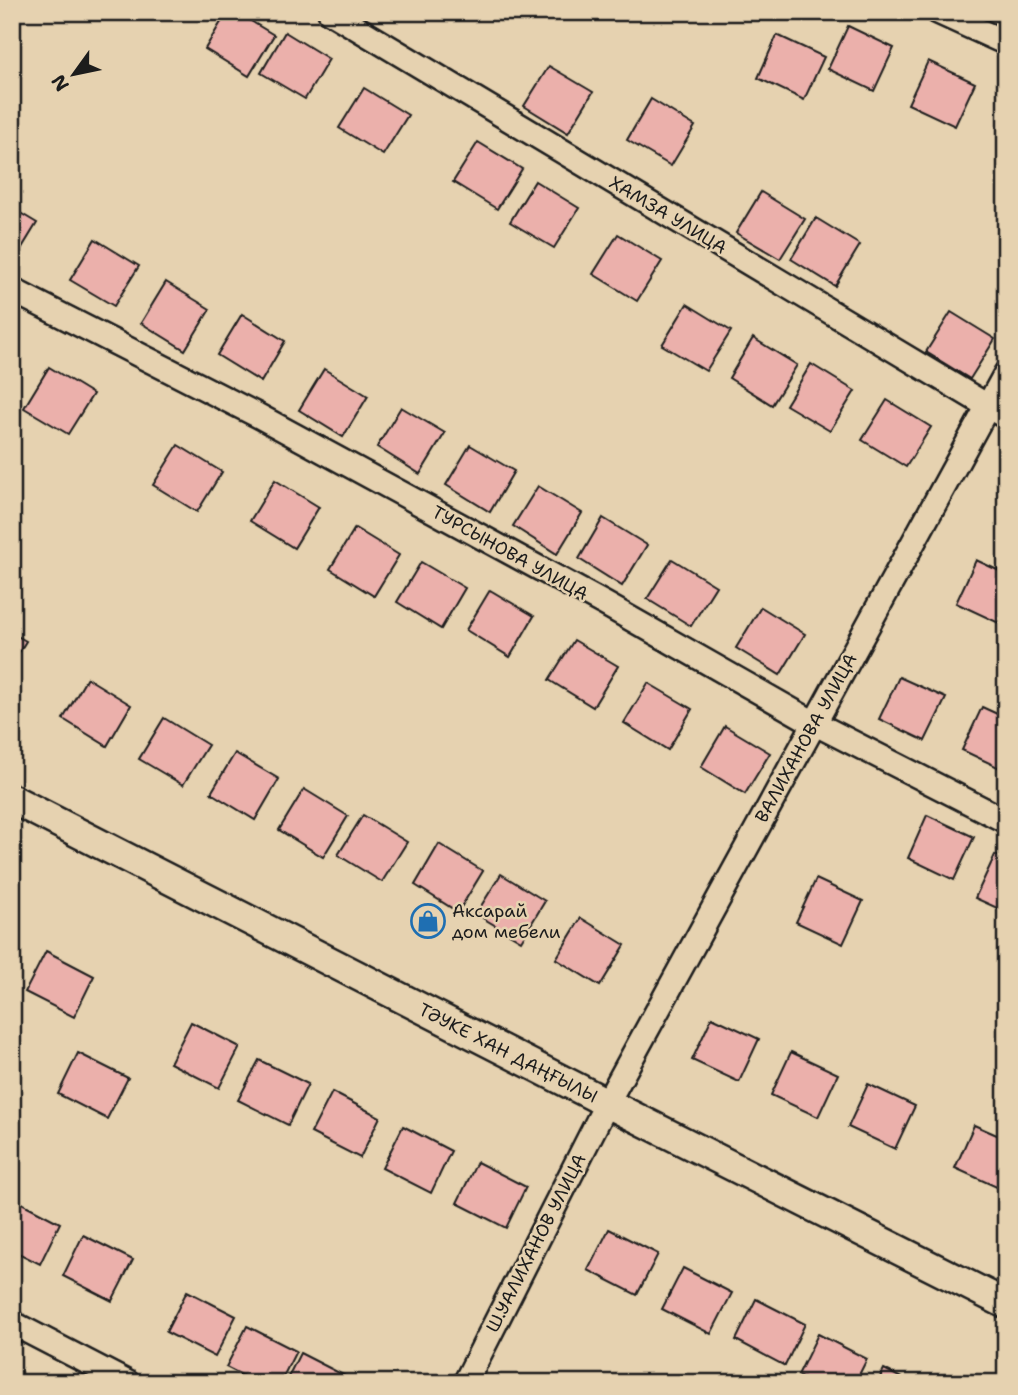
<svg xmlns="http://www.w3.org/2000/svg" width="1018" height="1395" font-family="'Shantell Sans',sans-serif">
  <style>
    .building { fill: #ebb0ab; stroke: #1c1c1c; stroke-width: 2 }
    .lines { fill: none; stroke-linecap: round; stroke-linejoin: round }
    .minor-casing { stroke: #1c1c1c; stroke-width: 28 }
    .tertiary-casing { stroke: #1c1c1c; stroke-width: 33 }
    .minor { stroke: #e6d2b0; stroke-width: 23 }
    .tertiary { stroke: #e6d2b0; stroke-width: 28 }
    .labels { text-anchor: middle; stroke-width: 5; stroke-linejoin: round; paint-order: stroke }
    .street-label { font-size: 18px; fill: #1c1c1c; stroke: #e6d2b0 }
    .poi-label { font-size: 18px; fill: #1c1c1c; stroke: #e6d2b0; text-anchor: start }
  </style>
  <rect width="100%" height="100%" fill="#e6d2b0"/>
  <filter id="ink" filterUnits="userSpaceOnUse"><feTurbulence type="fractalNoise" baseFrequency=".0143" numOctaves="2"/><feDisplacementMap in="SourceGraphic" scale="14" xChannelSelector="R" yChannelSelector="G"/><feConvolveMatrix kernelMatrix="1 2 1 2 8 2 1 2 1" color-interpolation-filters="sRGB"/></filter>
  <g filter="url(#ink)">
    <g class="building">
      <path d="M227 12H236L274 35 249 76 205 49Z"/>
      <path d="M848 26 894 48 874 91 828 69Z"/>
      <path d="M285 32 329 59 305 99 261 73Z"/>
      <path d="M777 35 824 57 804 100 758 78Z"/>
      <path d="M928 61 975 83 955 126 908 104Z"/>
      <path d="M549 66 593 92 568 133 524 106Z"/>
      <path d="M364 88 408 115 383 155 339 128Z"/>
      <path d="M651 99 695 126 671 166 627 140Z"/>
      <path d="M478 142 522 169 497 209 453 182Z"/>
      <path d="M535 181 579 208 554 248 510 222Z"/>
      <path d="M761 192 805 219 780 259 736 233Z"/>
      <path d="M12 208 37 223 12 264Z"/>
      <path d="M816 218 860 245 835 286 791 259Z"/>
      <path d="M618 234 662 261 637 301 593 274Z"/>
      <path d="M95 239 139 266 114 306 70 280Z"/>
      <path d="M166 282 210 309 185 350 141 323Z"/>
      <path d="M687 304 731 331 706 371 662 345Z"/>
      <path d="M951 312 995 339 970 379 926 352Z"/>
      <path d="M242 314 285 341 261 382 217 355Z"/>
      <path d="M753 338 797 365 772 405 729 378Z"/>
      <path d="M811 364 855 391 830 431 786 405Z"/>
      <path d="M49 367 93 394 68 434 24 408Z"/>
      <path d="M324 369 368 396 343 437 299 410Z"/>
      <path d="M887 400 931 427 906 467 862 440Z"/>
      <path d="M401 407 445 433 420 474 377 447Z"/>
      <path d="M178 445 222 472 197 512 153 485Z"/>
      <path d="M470 445 514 471 490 512 446 485Z"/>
      <path d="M275 480 319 507 294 548 250 521Z"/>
      <path d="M538 486 582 513 557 554 513 526Z"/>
      <path d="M603 518 647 545 622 586 579 559Z"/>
      <path d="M355 528 399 555 374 596 330 569Z"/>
      <path d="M672 559 716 586 691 626 647 599Z"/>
      <path d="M976 560 1006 574V619L1003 625 956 603Z"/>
      <path d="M421 562 465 588 441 629 397 602Z"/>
      <path d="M490 590 534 616 510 657 466 630Z"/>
      <path d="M761 607 805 634 780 675 736 648Z"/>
      <path d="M12 633 26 641 12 664Z"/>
      <path d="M574 640 618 666 593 707 549 680Z"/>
      <path d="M899 677 946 698 925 741 879 719Z"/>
      <path d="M87 678 131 705 107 746 63 719Z"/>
      <path d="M648 683 692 709 668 750 624 723Z"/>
      <path d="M982 707 1006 718V771L962 750Z"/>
      <path d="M164 718 208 745 183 785 139 759Z"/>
      <path d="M725 726 770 753 745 794 701 767Z"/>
      <path d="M235 753 279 779 255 820 211 793Z"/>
      <path d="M304 789 348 816 323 857 279 830Z"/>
      <path d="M363 815 407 842 382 882 338 855Z"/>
      <path d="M927 815 974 837 954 880 908 858Z"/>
      <path d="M439 844 483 871 458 912 415 885Z"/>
      <path d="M995 855 1006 859V912L975 898Z"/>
      <path d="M501 874 545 901 521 941 476 914Z"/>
      <path d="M816 879 863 901 843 944 796 922Z"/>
      <path d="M581 918 625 945 600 986 556 959Z"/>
      <path d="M46 951 94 976 74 1017 25 992Z"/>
      <path d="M712 1017 759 1039 739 1082 692 1060Z"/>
      <path d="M191 1022 240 1047 219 1088 170 1063Z"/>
      <path d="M791 1052 838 1074 818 1117 771 1095Z"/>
      <path d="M78 1053 128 1078 107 1119 58 1094Z"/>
      <path d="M259 1060 308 1084 288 1125 238 1100Z"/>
      <path d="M868 1084 915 1106 895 1149 848 1127Z"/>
      <path d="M332 1092 380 1117 360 1158 311 1133Z"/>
      <path d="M974 1125 1006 1139V1180L1001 1189 955 1168Z"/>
      <path d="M403 1126 451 1151 431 1193 382 1168Z"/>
      <path d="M477 1162 526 1187 506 1228 457 1203Z"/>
      <path d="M12 1198 60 1223 40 1264 12 1250Z"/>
      <path d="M609 1229 658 1254 637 1295 588 1270Z"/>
      <path d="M83 1235 133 1260 112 1301 63 1276Z"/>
      <path d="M683 1268 732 1293 711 1334 662 1309Z"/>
      <path d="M187 1291 236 1316 215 1357 166 1332Z"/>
      <path d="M756 1299 805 1324 785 1366 736 1340Z"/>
      <path d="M247 1326 296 1351 280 1383H257L226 1367Z"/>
      <path d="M818 1334 867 1359 855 1383H813L798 1375Z"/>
      <path d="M300 1353 349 1378 346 1383H285Z"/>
      <path d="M884 1369 911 1383H877Z"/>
    </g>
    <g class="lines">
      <g class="minor-casing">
        <g id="minor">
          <path d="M330 12 1006 417"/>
          <path d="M938 12 1006 43"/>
          <path d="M12 290 257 415 605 604 814 723 1006 821"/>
          <path d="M12 1323 128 1383"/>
          <path d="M465 1383 607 1103 1006 373"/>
        </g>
      </g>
      <g class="tertiary-casing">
        <path id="tertiary" d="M12 799 607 1103 1006 1304"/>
      </g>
      <use href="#minor" class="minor"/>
      <use href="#tertiary" class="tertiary"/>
    </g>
  </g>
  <defs>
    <g id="shop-ring" transform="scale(1.75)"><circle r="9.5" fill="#e6d2b0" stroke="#1f6fb2" stroke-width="1.5"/><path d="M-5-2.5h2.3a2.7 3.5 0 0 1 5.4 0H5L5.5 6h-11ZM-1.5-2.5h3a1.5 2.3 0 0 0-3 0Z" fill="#1f6fb2"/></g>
  </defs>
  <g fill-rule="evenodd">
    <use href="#shop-ring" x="428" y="921"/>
  </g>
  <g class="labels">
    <g class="street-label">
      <text transform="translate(668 215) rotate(31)" y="6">ХАМЗА УЛИЦА</text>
      <text transform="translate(510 553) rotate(29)" y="6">ТУРСЫНОВА УЛИЦА</text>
      <text transform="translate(806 738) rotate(-61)" y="6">ВАЛИХАНОВА УЛИЦА</text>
      <text transform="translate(508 1053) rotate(27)" y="6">ТӘУКЕ ХАН ДАҢҒЫЛЫ</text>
      <text transform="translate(536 1243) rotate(-63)" y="6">Ш.УАЛИХАНОВ УЛИЦА</text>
    </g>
    <g class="poi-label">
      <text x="452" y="917">Аксарай<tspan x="452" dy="21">дом мебели</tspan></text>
    </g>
  </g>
  <rect width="1018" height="1395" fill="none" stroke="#e6d2b0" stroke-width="42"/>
  <rect x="21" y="21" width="976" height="1353" fill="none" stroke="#1c1c1c" stroke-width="2.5" filter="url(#ink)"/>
  <g transform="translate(74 74) rotate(237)" stroke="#e6d2b0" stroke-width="5" paint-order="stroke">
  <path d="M0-5L12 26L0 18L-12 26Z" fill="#1c1c1c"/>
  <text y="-10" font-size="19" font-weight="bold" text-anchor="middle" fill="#1c1c1c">N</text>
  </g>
</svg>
